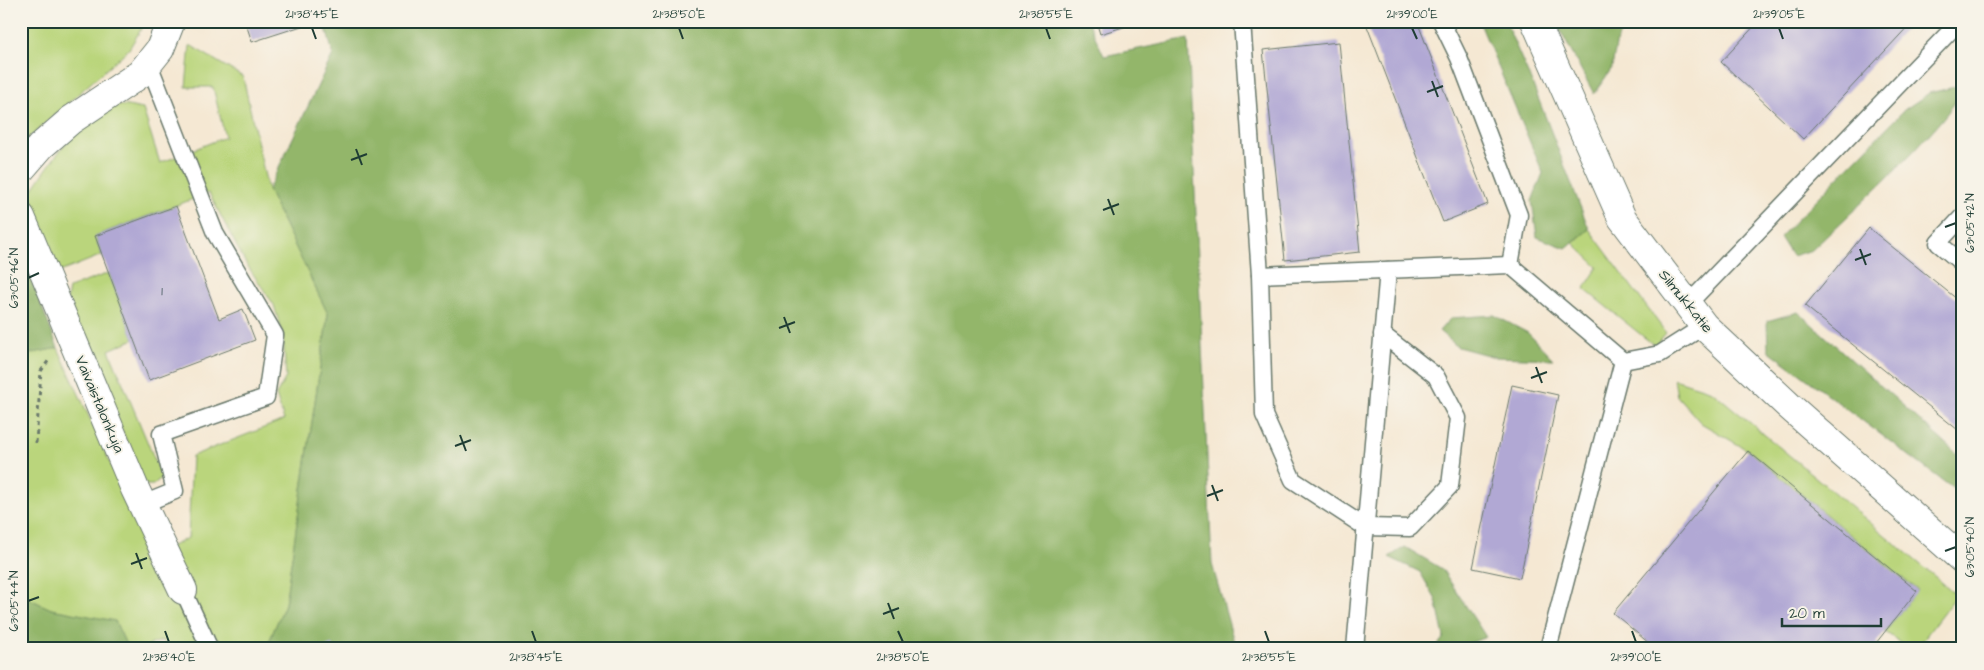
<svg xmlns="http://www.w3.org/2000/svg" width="1984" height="670" font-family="'Architects Daughter',sans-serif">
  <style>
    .green { fill: #bad57b; stroke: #6c8958 }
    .forest { fill: #93b66b; stroke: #597a50 }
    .building { fill: #b1a8d4 }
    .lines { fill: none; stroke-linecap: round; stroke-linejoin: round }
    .service-casing { stroke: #6a796c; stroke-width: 19 }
    .minor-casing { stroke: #6a796c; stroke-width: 30 }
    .path { stroke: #6a796c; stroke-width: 3; stroke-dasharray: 4 4; stroke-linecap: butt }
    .service { stroke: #fff; stroke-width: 16 }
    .minor { stroke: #fff; stroke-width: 28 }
    .ticks { fill: none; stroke: #1f3d34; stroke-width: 2 }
    .labels { text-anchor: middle; stroke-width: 4; stroke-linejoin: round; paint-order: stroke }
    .number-label { font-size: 12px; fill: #44585c }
    .street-label { font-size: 15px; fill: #1f3d34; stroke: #f7f3e8 }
    .neatline { fill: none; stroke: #1f3d34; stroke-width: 2 }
    .ticks-label { font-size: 12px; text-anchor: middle; fill: #1f3d34 }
  </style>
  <rect width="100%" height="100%" fill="#f7f3e8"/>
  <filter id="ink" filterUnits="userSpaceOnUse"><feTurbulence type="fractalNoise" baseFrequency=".02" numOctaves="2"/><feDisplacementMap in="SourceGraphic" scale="10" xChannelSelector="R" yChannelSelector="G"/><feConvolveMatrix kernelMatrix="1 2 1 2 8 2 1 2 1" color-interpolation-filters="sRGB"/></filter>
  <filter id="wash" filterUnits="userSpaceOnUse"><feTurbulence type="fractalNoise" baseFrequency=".0096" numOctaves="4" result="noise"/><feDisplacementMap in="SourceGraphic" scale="20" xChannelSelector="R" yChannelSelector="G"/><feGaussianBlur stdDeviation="1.12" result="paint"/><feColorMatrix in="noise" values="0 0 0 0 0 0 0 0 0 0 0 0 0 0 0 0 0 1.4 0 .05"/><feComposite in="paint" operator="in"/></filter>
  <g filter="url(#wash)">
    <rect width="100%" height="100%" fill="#f5e8d3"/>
    <g class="green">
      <path d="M21 21H146L129 49 21 145Z"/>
      <path d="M190 45 243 77 268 190 328 314 285 604 266 649H168L163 640 139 649H128L115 621 51 609 21 595V358L33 353 58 348 152 556 188 538 192 456 284 420 276 395 286 377 283 336 274 305 245 262 209 193 95 236 102 255 55 274 42 235 31 192C50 164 81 114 116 106 124 104 135 108 143 109L160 163 225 137 213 87H186Z"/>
      <path d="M1589 229 1666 333 1655 346 1584 289 1598 267 1573 243Z"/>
      <path d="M109 273 134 339 109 350 162 477 153 485H145L67 300 69 288Z"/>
      <path d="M1674 379 1712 391 1957 595 1916 649H1910L1885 632 1917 590 1749 451 1701 423 1677 396Z"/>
    </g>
    <g class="forest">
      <path d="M324 21H1088L1104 56 1188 39 1212 564 1236 649H266L285 604 328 314 268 190 333 54Z"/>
      <path d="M1479 21H1505L1533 85 1589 229 1566 248 1537 237 1532 201 1543 173Z"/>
      <path d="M1555 21H1630L1617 39 1612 68 1594 94Z"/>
      <path d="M1963 85C1963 111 1837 226 1812 250L1792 256 1780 237 1904 110 1929 93Z"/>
      <path d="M21 254 58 348 33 353 21 358Z"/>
      <path d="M1798 312 1963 459V496L1768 350 1767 321Z"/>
      <path d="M1494 315 1528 333 1553 359 1495 357 1458 347 1439 331 1451 318Z"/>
      <path d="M1405 547 1442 569 1486 637 1465 645 1464 649H1435L1444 637 1436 600 1420 572 1389 557Z"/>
      <path d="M21 595 51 609 115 621 128 649H21Z"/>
    </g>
    <g id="blocks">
      <g class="building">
        <path d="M245 21H314V22L252 42Z"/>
        <path d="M1096 21H1140V22L1100 34Z"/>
        <path d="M1365 21H1417L1488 204 1443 222Z"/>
        <path d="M1759 21H1913L1803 139 1721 62Z"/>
        <path d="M1339 42 1360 252 1285 260 1263 50Z"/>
        <path d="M176 206 219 319 243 309 255 340 149 380 95 236Z"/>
        <path d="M1869 228 1963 304V434L1805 306Z"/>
        <path d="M1512 385 1558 395 1520 578 1473 568Z"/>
        <path d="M1748 451 1917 591 1876 643 1883 649H1656L1613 613Z"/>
        <path d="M332 644 334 649H322Z"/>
      </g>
    </g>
  </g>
  <g filter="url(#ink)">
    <use href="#blocks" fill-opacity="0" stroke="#6a796c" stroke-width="1"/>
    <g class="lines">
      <g class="service-casing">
        <g id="service">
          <path d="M1242 21 1260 275 1264 415 1293 480 1365 527 1410 528 1450 486 1458 418 1436 376 1382 334"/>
          <path d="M1441 21 1459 58 1519 215 1510 265"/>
          <path d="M1963 216 1938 243 1963 264"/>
          <path d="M1260 275 1510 265 1623 361 1660 354 1704 326"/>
          <path d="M1687 305 1960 21"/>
          <path d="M143 504 175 491 161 434 266 397 275 335 215 233 149 64"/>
          <path d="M183 590 210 649"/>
          <path d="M1355 649 1388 270"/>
          <path d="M1548 649 1623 361"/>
        </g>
      </g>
      <g class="minor-casing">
        <g id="minor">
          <path d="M1535 21 1622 218 1704 326 1789 406 1963 560"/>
          <path d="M21 169 41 146 71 120 140 74 160 49 171 21"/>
          <path d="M21 217 135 489 183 590"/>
        </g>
      </g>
      <path class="path" d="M36 443 41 371 49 360"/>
      <use href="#service" class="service"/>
      <use href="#minor" class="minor"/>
    </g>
  </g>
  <path class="ticks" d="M312 28 316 39M679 28 683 39M1046 28 1050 39M1412 28 1417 39M1779 28 1783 39M1432 81 1438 97M1427 92 1443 86M356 149 362 165M351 160 367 154M1108 199 1114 215M1103 210 1119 204M1945 227 1956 223M1860 249 1866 265M1855 260 1871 254M28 278 39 273M784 317 790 333M779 328 795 322M1536 367 1542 383M1531 378 1547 372M460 435 466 451M455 446 471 440M1212 485 1218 501M1207 496 1223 490M1945 551 1956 547M136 553 142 569M131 564 147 558M28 601 39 597M888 603 894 619M883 614 899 608M165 631 169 642M532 631 536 642M898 631 903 642M1265 631 1269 642M1632 631 1636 642"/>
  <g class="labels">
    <g class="number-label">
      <text x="162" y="295">1</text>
    </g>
    <g class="street-label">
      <text transform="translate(1686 301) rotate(51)" y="5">Silmukkatie</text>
      <text transform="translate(100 404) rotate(67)" y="5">Vaivaistalonkuja</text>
    </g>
  </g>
  <rect width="1984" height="670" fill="none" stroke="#f7f3e8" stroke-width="55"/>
  <path d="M1782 618v8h99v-8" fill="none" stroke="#1f3d34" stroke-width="2.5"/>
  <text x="1789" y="618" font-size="15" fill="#1f3d34" stroke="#f7f3e8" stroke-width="4" paint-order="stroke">20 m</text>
  <rect x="28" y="28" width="1928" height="614" class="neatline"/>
  <g class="ticks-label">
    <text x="312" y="18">21°38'45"E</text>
    <text x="679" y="18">21°38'50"E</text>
    <text x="1046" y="18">21°38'55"E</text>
    <text x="1412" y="18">21°39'00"E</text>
    <text x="1779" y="18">21°39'05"E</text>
    <text transform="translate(1970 223) rotate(-90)" y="4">63°05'42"N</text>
    <text transform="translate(14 278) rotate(-90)" y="4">63°05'46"N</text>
    <text transform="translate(1970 547) rotate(-90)" y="4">63°05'40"N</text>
    <text transform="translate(14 601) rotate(-90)" y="4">63°05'44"N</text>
    <text x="169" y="661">21°38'40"E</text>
    <text x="536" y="661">21°38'45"E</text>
    <text x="903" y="661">21°38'50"E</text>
    <text x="1269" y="661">21°38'55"E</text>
    <text x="1636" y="661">21°39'00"E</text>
  </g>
</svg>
